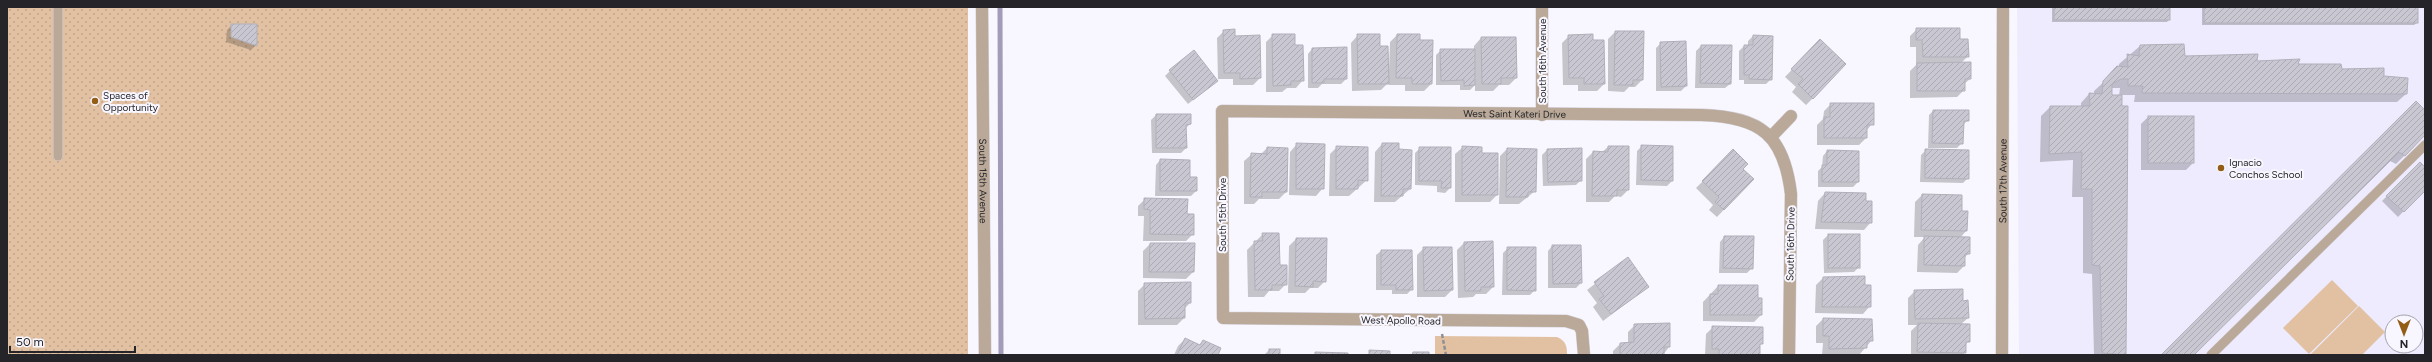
<svg xmlns="http://www.w3.org/2000/svg" width="2432" height="362" font-family="Figtree,sans-serif">
  <style>
    .built { fill: #eeebfe; fill-rule: evenodd }
    .green { fill: #e1c1a2 }
    .garden { fill: url(#garden-dots) }
    .shadow { fill: #0003; fill-rule: evenodd }
    .lines { fill: none; stroke-linecap: round; stroke-linejoin: round }
    .stream { stroke: #a29cb9; stroke-width: 5 }
    .building { fill: url(#building-hatch); stroke: #b1afba }
    .service-casing { stroke: #d2d0d8; stroke-width: 10 }
    .minor-casing { stroke: #d2d0d8; stroke-width: 13 }
    .tertiary-casing { stroke: #d2d0d8; stroke-width: 13 }
    .path { stroke: #908f95; stroke-width: 2.5; stroke-dasharray: 4 2; stroke-linecap: butt }
    .service { stroke: #baa998; stroke-width: 9 }
    .minor { stroke: #baa998; stroke-width: 12 }
    .tertiary { stroke: #baa998; stroke-width: 12 }
    .poi-dot { fill: #945d16; stroke: #f8f6fe; stroke-width: 1.5 }
    .labels { text-anchor: middle; stroke-width: 4; stroke-linejoin: round; paint-order: stroke }
    .street-label { font-size: 10px; fill: #252529; stroke: #f8f6fe }
    .poi-label { font-size: 10px; fill: #252529; stroke: #f8f6fe; text-anchor: start }
  </style>
  <defs>
    <pattern id="garden-dots" width="8" height="8" patternUnits="userSpaceOnUse"><rect width="8" height="8" fill="#e1c1a2"/><path d="M2 2h.1M6 6h.1" fill="none" stroke="#c1a68c" stroke-width="1.8" stroke-linecap="round"/></pattern>
    <pattern id="building-hatch" width="6" height="6" patternUnits="userSpaceOnUse"><rect width="6" height="6" fill="#c9c7d2"/><path d="M-1 1l2-2M0 6l6-6M5 7l2-2" fill="none" stroke="#acabb4"/></pattern>
  </defs>
  <rect width="100%" height="100%" fill="#f8f6fe"/>
  <path class="built" d="M2017 7H2425V355H2019ZM2392 322H2416V346H2392Z"/>
  <g class="green">
    <path d="M2332 280 2358 306 2309 354 2283 328Z"/>
    <path d="M2359 306 2385 332 2362 355H2310Z"/>
    <path d="M1435 336 1557 337C1566 341 1567 346 1567 355H1435Z"/>
  </g>
  <rect class="garden" x="7" y="7" width="961" height="348"/>
  <g class="shadow">
    <path d="M2052 7H2169V20L2167 22H2052Z"/>
    <path d="M2202 7H2417V23L2414 25H2202Z"/>
    <path d="M232 25 256 45 251 50 226 42 227 30Z"/>
    <path d="M1917 29 1959 40 1968 56 1961 63H1970V79L1964 84V90L1957 97 1910 98V71L1916 65V47H1910V36Z"/>
    <path d="M1224 31 1235 37 1260 78 1253 85H1233V79H1218L1217 38Z"/>
    <path d="M1615 32 1642 80 1635 87H1629L1624 92 1608 91V39Z"/>
    <path d="M1273 35 1303 80 1296 88H1287L1282 92H1266V42Z"/>
    <path d="M1358 35 1379 47 1389 70 1390 42 1397 35H1419L1431 84 1424 91H1405V85H1389V82L1381 90 1352 91 1351 43Z"/>
    <path d="M1569 36 1604 84 1597 91H1578V85H1563L1562 43Z"/>
    <path d="M1753 36H1772L1771 79 1766 84H1744V80H1739V51L1744 46H1748V41Z"/>
    <path d="M1481 38 1516 78 1509 85H1499L1493 91H1475V85L1470 90H1460V85H1436V55L1441 50H1474V46Z"/>
    <path d="M1661 43 1686 86 1681 91H1656V48Z"/>
    <path d="M1701 46H1731L1730 84 1725 88H1695L1696 51Z"/>
    <path d="M2140 46 2184 57 2297 65 2383 77 2406 94 2397 102H2134L2135 95H2121V107H2127L2125 355H2094L2092 274 2083 273V197H2072L2073 160 2040 162 2041 116 2050 107H2081V103L2089 94H2094V91L2119 68V64ZM2111 88H2120L2119 96H2111Z"/>
    <path d="M1813 47V98L1806 105 1792 92 1796 87 1785 77Z"/>
    <path d="M1346 48V79L1341 84H1322L1318 88H1308V54L1312 49Z"/>
    <path d="M1170 71 1212 85 1188 104 1165 76Z"/>
    <path d="M1831 104 1872 124 1866 131V138L1859 145H1817V125L1823 119 1824 111Z"/>
    <path d="M1933 111 1968 120 1963 125 1962 143 1957 148H1928L1929 115Z"/>
    <path d="M2425 112V133L2405 155 2396 164 2390 161 2192 355H2162Z"/>
    <path d="M1156 115 1190 124 1186 128V148L1181 153H1152L1151 120Z"/>
    <path d="M2148 117H2193V163L2186 170H2141V124Z"/>
    <path d="M1297 144 1323 188 1316 196 1289 195 1290 152Z"/>
    <path d="M1382 144 1398 150 1410 189 1395 202H1374L1375 152Z"/>
    <path d="M1642 146 1672 181 1667 186 1636 185 1637 151Z"/>
    <path d="M1337 147 1367 180 1349 196H1329L1330 154Z"/>
    <path d="M1463 147 1497 195 1490 202H1455V154Z"/>
    <path d="M1608 147 1628 190 1621 197 1615 196 1609 202H1586V159L1593 152H1602Z"/>
    <path d="M1267 148 1287 149 1286 192 1279 199H1259L1254 204H1244V161L1252 154H1261Z"/>
    <path d="M1420 148 1450 188 1445 193 1437 192V186L1415 185V153Z"/>
    <path d="M1507 149 1535 191 1519 204H1499L1500 156Z"/>
    <path d="M1547 150 1581 180 1576 185 1543 186 1542 155Z"/>
    <path d="M1926 150 1968 178 1963 183 1920 182 1921 155Z"/>
    <path d="M1733 151 1742 169 1753 179 1717 217 1709 210 1713 205 1696 188Z"/>
    <path d="M1827 151 1858 152V182L1853 187H1818V171L1822 167 1823 156Z"/>
    <path d="M1160 160 1189 178 1196 191 1191 196H1155L1156 165Z"/>
    <path d="M2420 163 2425 168V189L2398 217 2382 201Z"/>
    <path d="M1825 193 1865 202 1871 222 1864 230 1815 229 1818 201Z"/>
    <path d="M1922 195 1961 212H1967L1966 231 1960 238 1969 253 1964 258V266L1957 273 1917 272 1918 245 1925 237H1914L1915 202Z"/>
    <path d="M1145 199 1193 234 1186 241H1143L1144 216H1138V206Z"/>
    <path d="M1263 234 1286 284 1279 291H1269L1264 297H1248L1247 250Z"/>
    <path d="M1828 235 1859 267 1854 272 1824 273 1823 240Z"/>
    <path d="M1724 237 1752 268 1747 273H1719L1720 242Z"/>
    <path d="M1296 239 1325 281 1318 288H1310L1305 293H1288L1289 246Z"/>
    <path d="M1464 243 1493 287 1486 294H1476L1473 297 1458 298 1457 250Z"/>
    <path d="M1150 244 1193 272 1186 279 1143 278V251Z"/>
    <path d="M1552 246 1581 283 1576 288H1548V251Z"/>
    <path d="M1424 248 1452 290 1445 297H1417V255Z"/>
    <path d="M1508 248 1535 290 1530 295H1502L1503 253Z"/>
    <path d="M1381 251 1412 289 1407 294H1392V290H1376V255Z"/>
    <path d="M1627 259 1648 287 1603 321 1593 307 1597 303 1587 290Z"/>
    <path d="M1823 278 1864 286 1870 306 1863 314 1815 313 1816 285Z"/>
    <path d="M1145 284 1190 303 1184 309V318L1177 325H1138V291Z"/>
    <path d="M1718 286 1757 299 1761 315 1754 322 1703 321V302Z"/>
    <path d="M1915 291 1962 302 1968 318 1960 325 1969 341 1965 345V352L1962 355H1911V331L1917 325H1908V298Z"/>
    <path d="M1823 319 1872 340 1859 355H1822L1823 343H1816V326Z"/>
    <path d="M1635 325 1669 347 1663 355H1613V351L1620 344H1628V332Z"/>
    <path d="M1713 327 1762 343 1759 346V355H1705L1706 334Z"/>
    <path d="M1185 339 1199 345 1203 341 1217 355H1174L1178 346Z"/>
    <path d="M1269 350 1279 355H1264Z"/>
  </g>
  <g class="lines">
    <path class="stream" d="M1000 7 1001 355"/>
  </g>
  <g class="building">
    <rect x="2054" y="7" width="116" height="13"/>
    <rect x="2204" y="7" width="214" height="16"/>
    <path d="M231 24H257V46L231 37Z"/>
    <path d="M1916 28H1960V39H1968L1969 57H1923L1922 40H1916Z"/>
    <path d="M1235 29V36L1260 35 1261 78 1240 79V73H1224L1223 30Z"/>
    <path d="M1615 31H1644L1643 80H1633V85H1614Z"/>
    <path d="M1272 34H1295V45H1303L1304 81H1291V85L1273 86Z"/>
    <path d="M1357 34H1380V46H1388L1389 84H1358Z"/>
    <path d="M1397 34H1420V40H1433L1432 84H1412V78H1396Z"/>
    <path d="M1593 34V40H1604L1605 84H1584V78H1569L1568 35Z"/>
    <path d="M1753 35 1773 36 1772 80 1749 79V75H1744V45H1753Z"/>
    <path d="M1481 37H1516L1517 78H1501V84H1482Z"/>
    <path d="M1820 39 1846 64 1813 99 1798 84 1803 79 1791 69Z"/>
    <path d="M1686 41 1687 86 1661 87 1660 42Z"/>
    <path d="M2184 44 2185 56 2258 54 2257 61 2300 59 2298 64H2341L2342 69 2384 68V76L2408 78 2407 94 2142 93 2143 86H2128V79H2121L2112 84V95H2122V106H2128L2126 355 2102 353 2100 266 2092 265V189H2081L2082 152 2049 154 2050 106H2090L2089 93 2102 94 2103 81 2117 66 2128 67 2127 54 2139 56 2140 45Z"/>
    <path d="M1701 45H1732L1731 84 1700 83Z"/>
    <path d="M1347 47V79H1324V83H1312V48Z"/>
    <path d="M1440 49H1475V85L1464 86V80L1441 81Z"/>
    <path d="M1194 50 1218 81 1193 100 1169 70Z"/>
    <path d="M1971 62V79H1965V91H1917V63Z"/>
    <path d="M2416 101 2425 110V135L2405 156 2399 152 2194 355H2161Z"/>
    <path d="M1830 103H1874V125H1867V138H1824V117H1830Z"/>
    <path d="M1933 110H1969V121H1964L1963 144 1932 143Z"/>
    <path d="M1156 114H1191V124L1186 125 1187 148H1156Z"/>
    <rect x="2148" y="116" width="46" height="47"/>
    <path d="M1296 143 1325 144 1324 189H1296Z"/>
    <path d="M1382 143H1399V149L1412 150 1411 189H1403V196H1381Z"/>
    <path d="M1641 145 1673 146V181L1641 180Z"/>
    <path d="M1336 146 1368 147V181L1358 180V189H1336Z"/>
    <path d="M1462 146 1482 147V153H1498V195H1462Z"/>
    <path d="M1608 146H1629V190H1617V196H1592L1593 151 1608 152Z"/>
    <path d="M1267 147 1288 148 1287 192H1262V197H1250L1251 153 1267 154Z"/>
    <path d="M1419 147H1451V188H1441L1442 181H1419Z"/>
    <path d="M1507 148 1537 149 1536 192H1528V197H1506Z"/>
    <path d="M1582 148V181L1548 182 1547 149Z"/>
    <path d="M1733 149 1748 164 1743 169 1754 179 1724 210 1715 202 1719 197 1702 181Z"/>
    <path d="M1925 149 1969 150V179L1925 178Z"/>
    <path d="M1827 150 1859 151V182H1822V165H1827Z"/>
    <path d="M1160 159 1190 160V177H1197V191H1160Z"/>
    <path d="M2420 162 2425 167V191L2404 212 2386 196Z"/>
    <path d="M1825 192 1866 193V201H1872V223L1821 222Z"/>
    <path d="M1922 194 1962 195V211H1968L1967 231 1921 230Z"/>
    <path d="M1144 198 1188 199 1187 214H1194V235L1150 234V210L1144 209Z"/>
    <path d="M1262 233H1279L1280 265H1287V285H1272V290H1255L1254 241H1263Z"/>
    <rect x="1828" y="234" width="32" height="34"/>
    <path d="M1724 236H1754L1753 269 1723 268Z"/>
    <path d="M1924 236 1970 237V254H1965V266L1924 265Z"/>
    <path d="M1296 238H1327L1326 282 1313 281V287L1295 286Z"/>
    <path d="M1493 241 1494 287H1481V291H1465L1464 242Z"/>
    <path d="M1150 243H1195L1194 272H1149Z"/>
    <path d="M1552 245H1581L1582 283 1553 284Z"/>
    <path d="M1423 247H1452L1453 290 1424 291Z"/>
    <path d="M1507 247H1536V291L1507 290Z"/>
    <path d="M1381 250H1412L1413 290H1396V285H1381Z"/>
    <path d="M1628 257 1649 287 1611 314 1599 299 1604 296 1594 282Z"/>
    <path d="M1865 276V285H1871V307H1822L1823 277Z"/>
    <path d="M1191 282V303H1185V318L1145 319 1144 283Z"/>
    <path d="M1718 285H1758V298H1762V315H1710V294H1718Z"/>
    <path d="M1963 289V301L1968 300 1969 318 1915 319 1914 290Z"/>
    <path d="M1823 318 1872 319 1873 341H1867V348L1829 349V336H1823Z"/>
    <path d="M1670 323V347H1664V355H1620V343L1634 342V324Z"/>
    <path d="M1918 323 1970 324V342H1966V353L1917 352Z"/>
    <path d="M1712 326 1763 327V344H1760V355H1719V349H1712Z"/>
    <path d="M1185 338 1200 345 1203 340 1221 348 1218 355H1177Z"/>
    <rect x="1269" y="349" width="11" height="6"/>
    <path d="M1369 350 1390 351V355H1369Z"/>
    <path d="M1315 352 1348 353V355H1315Z"/>
    <path d="M1413 352H1429V355H1398H1412Z"/>
  </g>
  <g class="lines">
    <g class="service-casing">
      <g id="service">
        <path d="M58 156V7"/>
        <path d="M2211 355 2425 145"/>
      </g>
    </g>
    <g class="minor-casing">
      <g id="minor">
        <path d="M1542 7V115"/>
        <path d="M1771 137 1791 116"/>
        <path id="s1" d="M1584 355 1582 331 1579 325 1566 321 1223 318 1222 111 1702 115C1761 117 1784 135 1791 194L1789 355"/>
        <path id="s2" d="M2002 355 2003 7"/>
      </g>
    </g>
    <g class="tertiary-casing">
      <g id="tertiary">
        <path id="s3" d="M982 7 985 355"/>
      </g>
    </g>
    <path class="path" d="M1442 334 1446 355"/>
    <use href="#service" class="service"/>
    <use href="#minor" class="minor"/>
    <use href="#tertiary" class="tertiary"/>
  </g>
  <g class="poi-dot">
    <circle cx="95" cy="101" r="4"/>
    <circle cx="2221" cy="168" r="4"/>
  </g>
  <g class="labels">
    <g class="street-label">
      <text transform="translate(1542 61) rotate(-90)" y="4">South 16th Avenue</text>
      <text dy="4" stroke="none"><textPath href="#s1" startOffset="887">West Saint Kateri Drive</textPath></text>
      <text dy="4" stroke="none"><textPath href="#s3" startOffset="174">South 15th Avenue</textPath></text>
      <text dy="4" stroke="none"><textPath href="#s2" startOffset="174">South 17th Avenue</textPath></text>
      <text transform="translate(1222 215) rotate(-90)" y="4">South 15th Drive</text>
      <text transform="translate(1790 244) rotate(-89)" y="4">South 16th Drive</text>
      <text transform="translate(1401 320) rotate(1)" y="4">West Apollo Road</text>
    </g>
    <g class="poi-label">
      <text x="103" y="99">Spaces of<tspan x="103" dy="12">Opportunity</tspan></text>
      <text x="2229" y="166">Ignacio<tspan x="2229" dy="12">Conchos School</tspan></text>
    </g>
  </g>
  <rect width="2432" height="362" fill="none" stroke="#252529" stroke-width="16"/>
  <g transform="translate(2404 334) rotate(180)"><circle r="19" fill="#f8f6fe" stroke="#a4a2a9"/>
  <path d="M0-3L7 15L0 10L-7 15Z" fill="#945d16"/>
  <text y="-6" font-size="11" font-weight="bold" text-anchor="middle" fill="#252529">N</text>
  </g>
  <path d="M10 346v6h125v-6" fill="none" stroke="#252529" stroke-width="2"/>
  <text x="16" y="346" font-size="12" fill="#252529" stroke="#f8f6fe" stroke-width="3" paint-order="stroke">50 m</text>
</svg>
